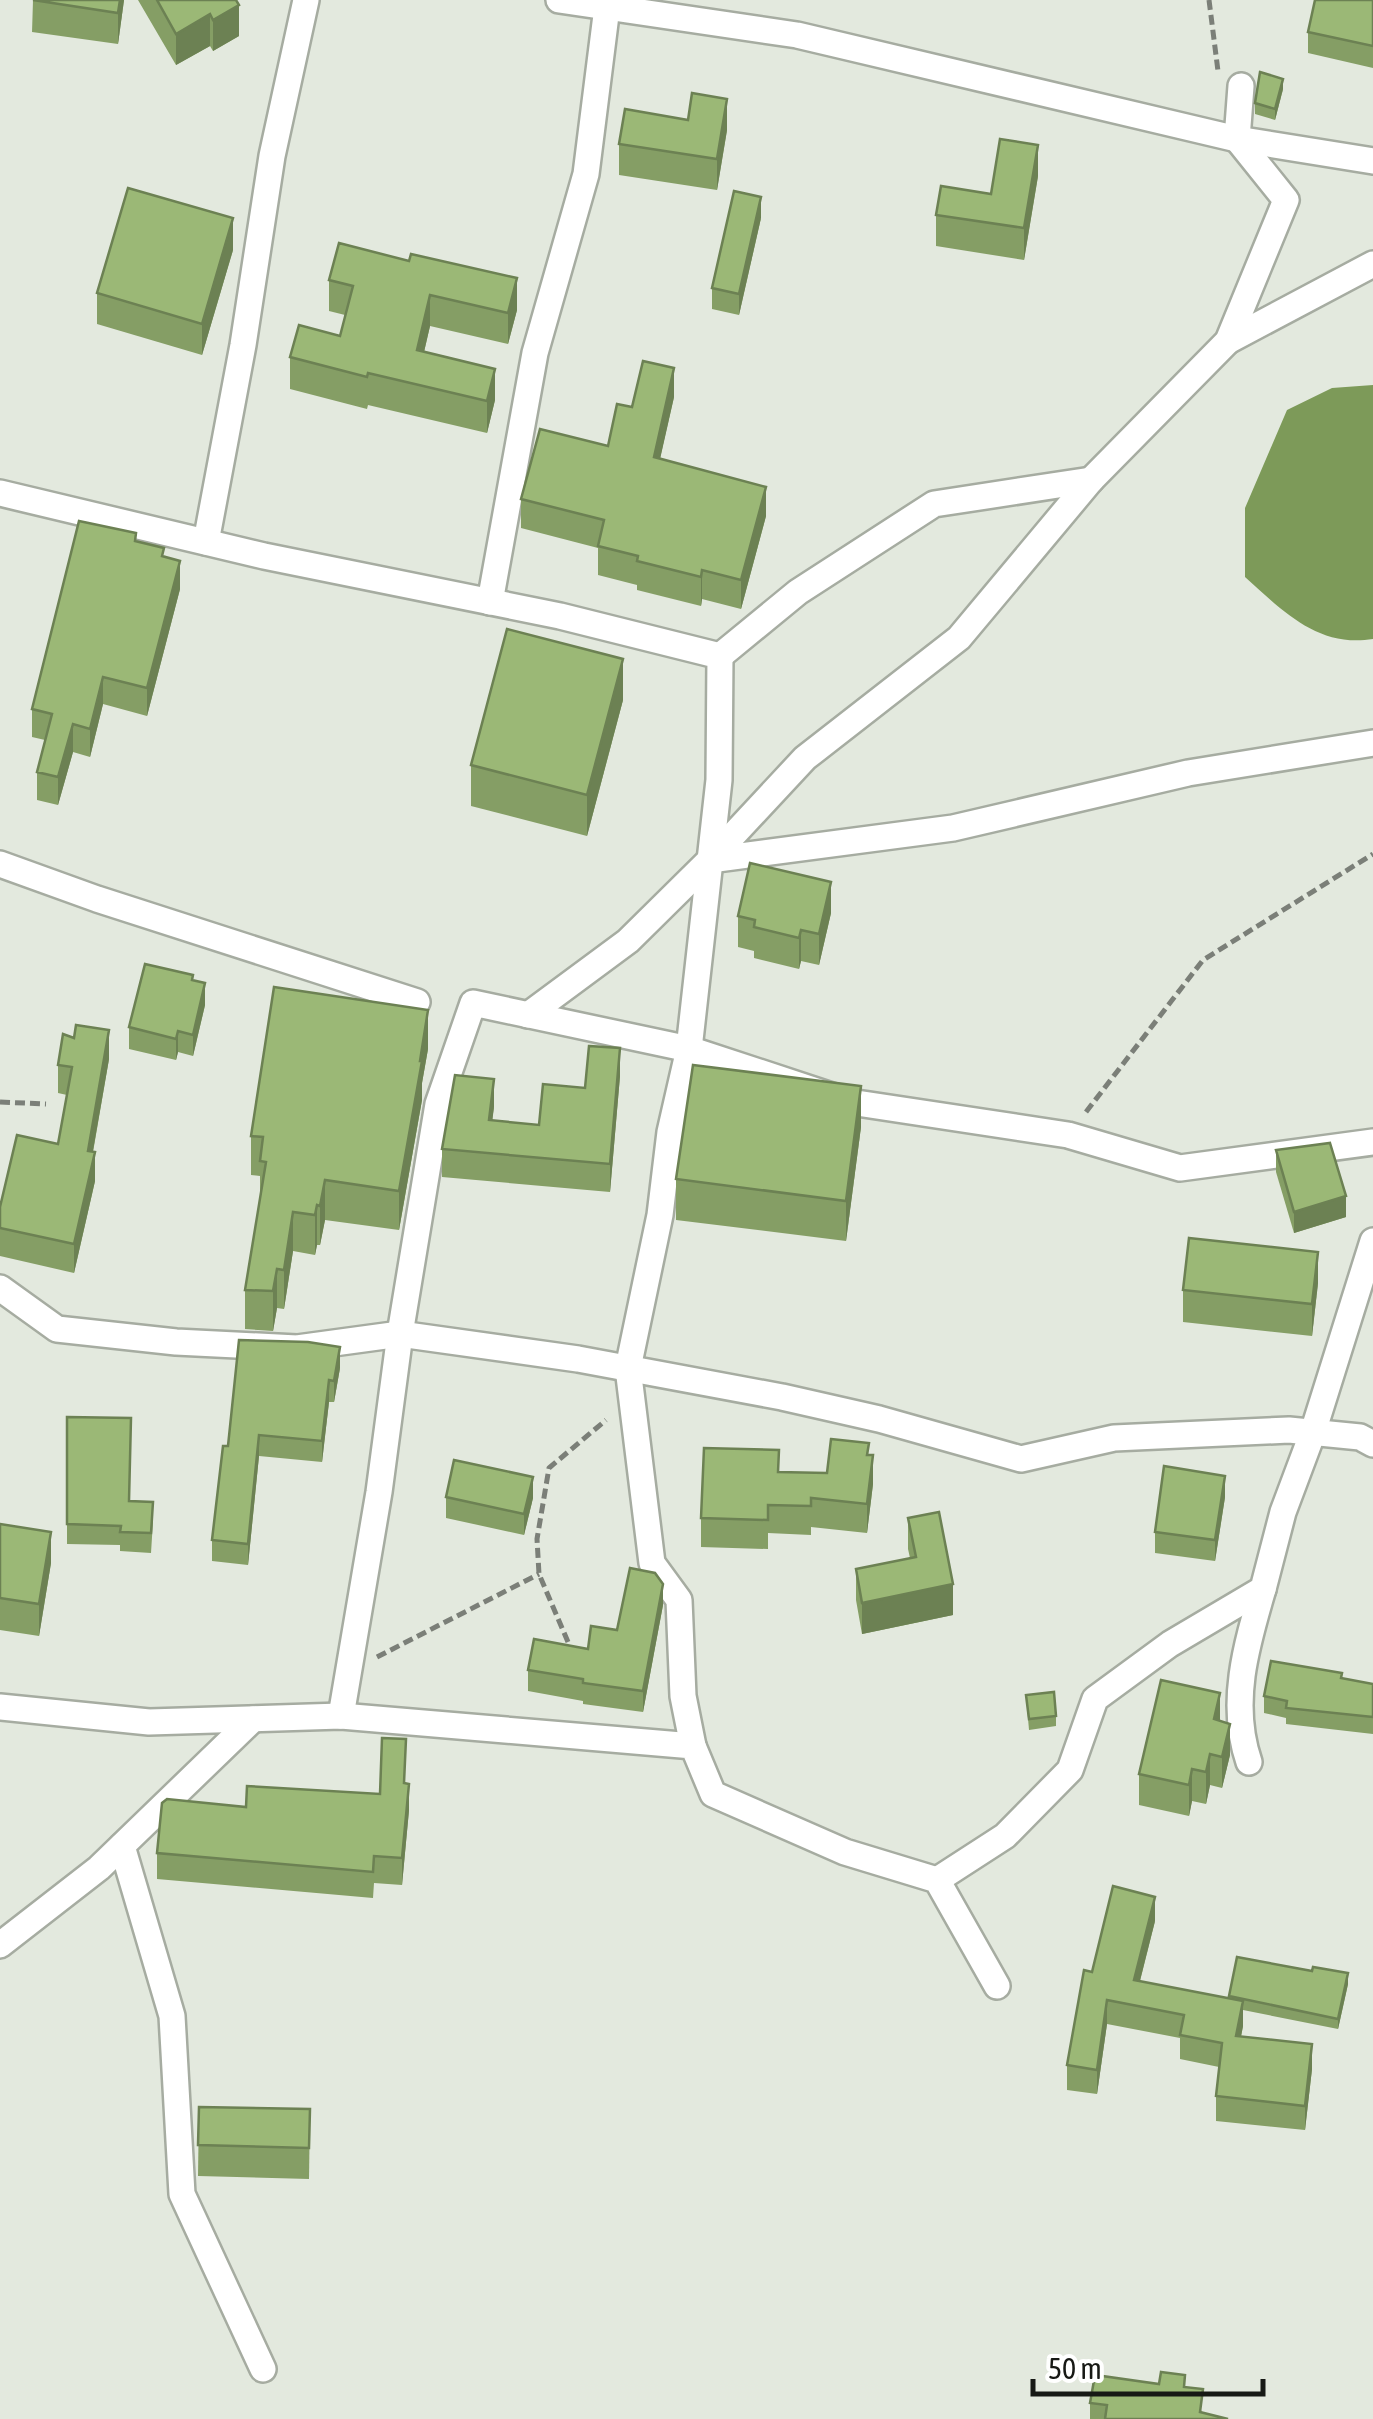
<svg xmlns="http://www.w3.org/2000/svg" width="1373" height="2419" font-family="'Asap Condensed',sans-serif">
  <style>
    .water { fill: #7d9a59 }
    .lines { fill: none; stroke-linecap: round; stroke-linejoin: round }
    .street-casing { stroke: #a6aca1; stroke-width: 30 }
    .path { stroke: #7b7f78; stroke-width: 5; stroke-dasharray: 10 5; stroke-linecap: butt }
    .street { stroke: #fff; stroke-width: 25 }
    .wall { fill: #859e65 }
    .shaded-wall { fill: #6c8153 }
    .building { fill: #9bb876; stroke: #6c8153; stroke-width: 2.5 }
  </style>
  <rect width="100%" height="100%" fill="#e3e9de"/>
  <path class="water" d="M1373 385V639C1318 648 1283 611 1245 577V508L1287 410 1332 388Z"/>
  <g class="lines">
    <g class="street-casing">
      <g id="street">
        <path d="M559 0 797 35 1237 139 1373 161"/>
        <path d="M1241 86 1237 139 1286 200 1228 341 1091 480 959 638 805 758 710 860 953 828 1188 773 1373 743"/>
        <path d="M1228 341 1373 264"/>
        <path d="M0 493 264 556 560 616 720 656 719 780 689 1049 670 1132 660 1215 628 1368 652 1563 679 1600 683 1696 693 1746"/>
        <path d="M206 542 243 345 272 156 306 0"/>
        <path d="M490 602 535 353 586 174 607 7"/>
        <path d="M720 656 798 592 934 504 1091 480"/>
        <path d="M0 864 97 899 417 1002"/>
        <path d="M528 1015 628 941 710 860"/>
        <path d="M0 1288 57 1329 176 1342 297 1348 400 1334 578 1359 782 1397 879 1419 1021 1459 1114 1438 1289 1430 1360 1437 1373 1444"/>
        <path d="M0 1707 149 1722 341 1716 693 1746 713 1794 845 1852 937 1880 997 1986"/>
        <path d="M341 1716 379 1492 400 1334 438 1104 473 1003 689 1049 850 1102 1068 1135 1180 1168 1373 1142"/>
        <path d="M1249 1762C1229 1704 1246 1646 1263 1589"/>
        <path d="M122 1846 172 2016 182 2194 263 2369"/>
        <path d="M937 1880 1005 1836 1070 1770 1095 1699 1170 1644 1263 1589 1283 1512 1313 1432 1373 1241"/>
        <path d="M0 1945 99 1868 253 1719"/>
      </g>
    </g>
    <g class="path">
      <path d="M1209 0 1218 71"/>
      <path d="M0 1102 46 1104"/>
      <path d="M1086 1112 1203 960 1373 854"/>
      <path d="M568 1642 539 1574 537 1539 549 1468 606 1420"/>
      <path d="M377 1657 539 1574"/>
    </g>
    <use href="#street" class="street"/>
  </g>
  <g class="wall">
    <path d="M33 0H124L118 44 32 32Z"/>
    <path d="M138 0H236L239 36 213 51 210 46 176 65Z"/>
    <path d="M1373 0V68L1308 53V32Z"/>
    <path d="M1283 89 1275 120 1255 114V103Z"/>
    <path d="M688 120 727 130 717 190 619 175V144Z"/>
    <path d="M1038 176 1024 260 936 246V215Z"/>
    <path d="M761 218 739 315 712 309V288Z"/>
    <path d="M339 243 517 310 508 344 430 326 424 352 495 400 487 433 368 405 367 409 290 389V357L340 336 345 315 329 311V280Z"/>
    <path d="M233 250 202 355 97 324V293Z"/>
    <path d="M674 397 660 458 766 516 741 609 702 599 701 606 637 590V585L598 575V548L521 528V499L608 446 632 407Z"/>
    <path d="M136 541 164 557 180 589 147 716 103 704 90 757 73 752 58 805 37 800V772L45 740 32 737V709Z"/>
    <path d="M623 700 587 836 471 806V765Z"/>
    <path d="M831 913 819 965 801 961 799 969 754 958V951L738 947V916Z"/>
    <path d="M193 980 205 1005 193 1056 178 1052 176 1060 129 1049V1027Z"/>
    <path d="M428 1049 422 1083V1100L399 1230 325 1220 320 1245H317L315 1255 293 1251 284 1309 277 1308 273 1331 245 1329V1290L260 1200V1176L251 1175V1136Z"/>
    <path d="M109 1059 93 1152 95 1181 74 1273 0 1256V1207L58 1144 67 1095 58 1093V1065Z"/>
    <path d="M620 1076 610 1192 442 1177V1149L494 1107 492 1120 539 1125 585 1088Z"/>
    <path d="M861 1127 846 1241 676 1220V1179Z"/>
    <path d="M1276 1150 1346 1217 1294 1233 1276 1172Z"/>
    <path d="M1318 1283 1312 1336 1183 1322V1290Z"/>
    <path d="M340 1368 334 1402H329L322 1462 259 1456 248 1565 212 1561V1540L228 1446Z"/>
    <path d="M67 1417 129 1501 153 1521 151 1553 120 1551V1545L67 1544Z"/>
    <path d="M869 1455 873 1484 867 1533 811 1527V1535L768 1533V1549L701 1547V1518L779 1472 827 1473Z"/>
    <path d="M446 1497 533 1498 524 1535 446 1518Z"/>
    <path d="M1225 1497 1215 1561 1155 1553V1532Z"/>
    <path d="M908 1518 953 1615 862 1634 856 1600V1569L910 1558 908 1549Z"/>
    <path d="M0 1524 51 1563 39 1636 0 1630Z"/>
    <path d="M663 1605 643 1712 583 1704V1701L528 1691V1670L588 1649 617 1630Z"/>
    <path d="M1342 1678 1373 1684V1734L1286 1724V1718L1264 1713V1696Z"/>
    <path d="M1026 1695 1056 1716V1726L1029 1730Z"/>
    <path d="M1220 1721 1230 1755 1222 1788 1210 1785 1206 1804 1192 1801 1189 1816 1139 1805V1774Z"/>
    <path d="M405 1783 409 1810 402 1885 374 1883 373 1898 157 1879V1853L246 1807 380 1794Z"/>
    <path d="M1155 1921 1140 1981 1229 1998 1237 1957 1348 1984 1338 2029 1243 2010V2026L1241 2037 1312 2069 1305 2130 1216 2121V2096L1219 2067 1180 2059V2038L1107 2024 1097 2094 1067 2090V2065L1092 1972Z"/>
    <path d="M199 2107 310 2109 309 2179 198 2176Z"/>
    <path d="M1185 2387 1203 2413 1228 2419H1090V2403Z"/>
  </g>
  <g class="shaded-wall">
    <path d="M120 0H124L118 44V13Z"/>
    <path d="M239 5V36L213 51V20Z"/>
    <path d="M210 14V46L176 65V34Z"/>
    <path d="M1283 79V89L1275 120V109Z"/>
    <path d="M727 99V130L717 190V159Z"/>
    <path d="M1038 145V176L1024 260V228Z"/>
    <path d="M761 197V218L739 315V294Z"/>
    <path d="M233 218V250L202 355V324Z"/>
    <path d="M517 278V310L508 344V313Z"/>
    <path d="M430 295V326L417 382V350Z"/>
    <path d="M674 368V397L654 486V457Z"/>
    <path d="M495 369V400L487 433V401Z"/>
    <path d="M766 487V516L741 609V580Z"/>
    <path d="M180 561V589L147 716V688Z"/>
    <path d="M702 570V599L701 606V577Z"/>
    <path d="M623 659V700L587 836V795Z"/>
    <path d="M103 677V704L90 757V729Z"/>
    <path d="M73 724V752L58 805V777Z"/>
    <path d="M831 882V913L819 965V934Z"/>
    <path d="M801 930V961L799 969V938Z"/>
    <path d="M205 983V1005L193 1056V1035Z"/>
    <path d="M428 1010V1049L422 1083V1100L399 1230V1191Z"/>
    <path d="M109 1030V1059L88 1179V1151Z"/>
    <path d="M178 1031V1052L176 1060V1039Z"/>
    <path d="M620 1048V1076L610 1192V1164Z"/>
    <path d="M494 1079V1107L489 1148V1120Z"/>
    <path d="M861 1086V1127L846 1241V1201Z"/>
    <path d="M95 1152V1181L74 1273V1244Z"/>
    <path d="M325 1180V1220L320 1245V1206Z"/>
    <path d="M1346 1196V1217L1294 1233V1212Z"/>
    <path d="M317 1205V1245L315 1255V1215Z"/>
    <path d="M293 1212V1251L284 1309V1270Z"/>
    <path d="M1318 1252V1283L1312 1336V1304Z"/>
    <path d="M277 1269V1308L273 1331V1291Z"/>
    <path d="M340 1347V1368L334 1402V1381Z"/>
    <path d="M329 1380V1402L322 1462V1441Z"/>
    <path d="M259 1435V1456L248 1565V1544Z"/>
    <path d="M873 1455V1484L867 1533V1504Z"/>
    <path d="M1225 1476V1497L1215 1561V1540Z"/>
    <path d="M533 1477V1498L524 1535V1514Z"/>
    <path d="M51 1532V1563L39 1636V1604Z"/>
    <path d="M663 1584V1605L643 1712V1691Z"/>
    <path d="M953 1584V1615L862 1634V1603Z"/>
    <path d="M1220 1693V1724L1214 1719Z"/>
    <path d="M1230 1724V1755L1222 1788V1757Z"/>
    <path d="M1210 1754V1785L1206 1804V1772Z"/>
    <path d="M1192 1769V1801L1189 1816V1785Z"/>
    <path d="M409 1784V1810L402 1885V1858Z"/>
    <path d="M1155 1897V1921L1134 2004V1980Z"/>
    <path d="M1348 1973V1984L1338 2029V2019Z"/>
    <path d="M1107 2000V2024L1097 2094V2070Z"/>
    <path d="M1243 2001V2026L1236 2061V2036Z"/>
    <path d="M1312 2044V2069L1305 2130V2106Z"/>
  </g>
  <g class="building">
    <path d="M33 0H120L118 13Z"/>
    <path d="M157 0H236L239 5 213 20 210 14 176 34Z"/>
    <path d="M1315 0H1373V46L1308 32Z"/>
    <path d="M1260 72 1283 79 1275 109 1255 103Z"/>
    <path d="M692 93 727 99 717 159 619 144 625 109 688 120Z"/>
    <path d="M1000 139 1038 145 1024 228 936 215 941 186 991 194Z"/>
    <path d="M128 188 233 218 202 324 97 293Z"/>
    <path d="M734 191 761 197 739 294 712 288Z"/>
    <path d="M339 243 409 261 411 254 517 278 508 313 430 295 417 350 495 369 487 401 368 373 367 377 290 357 299 325 340 336 353 286 329 280Z"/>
    <path d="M643 361 674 368 654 457 766 487 741 580 702 570 701 577 637 561 638 556 598 546 604 520 521 499 540 429 608 446 617 404 632 407Z"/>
    <path d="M79 521 136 533 135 541 164 548 162 556 180 561 147 688 103 677 90 729 73 724 58 777 37 772 52 714 32 709Z"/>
    <path d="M507 629 623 659 587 795 471 765Z"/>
    <path d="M750 863 831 882 819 934 801 930 799 938 754 927 755 920 738 916Z"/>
    <path d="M145 964 193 975 192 980 205 983 193 1035 178 1031 176 1039 129 1027Z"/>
    <path d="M274 987 428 1010 420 1061H422L399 1191 325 1180 320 1206 317 1205 315 1215 293 1212 284 1270 277 1269 273 1291 245 1290 266 1162 260 1161 263 1137 251 1136Z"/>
    <path d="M76 1025 109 1030 88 1151 95 1152 74 1244 0 1228V1207L17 1135 58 1144 72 1067 58 1065 63 1034 74 1038Z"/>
    <path d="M589 1046 620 1048 610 1164 442 1149 455 1075 494 1079 489 1120 539 1125 543 1084 585 1088Z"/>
    <path d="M693 1065 861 1086 846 1201 676 1179Z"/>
    <path d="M1330 1143 1346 1196 1294 1212 1276 1150Z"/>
    <path d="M1189 1238 1318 1252 1312 1304 1183 1290Z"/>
    <path d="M239 1340 308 1342 340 1347 334 1381 329 1380 322 1441 259 1435 248 1544 212 1540 223 1446H228Z"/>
    <path d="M67 1417 131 1418 129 1501 153 1502 151 1533 120 1532 121 1526 67 1524Z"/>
    <path d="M831 1439 869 1443 867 1455H873L867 1504 811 1498V1506L768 1505V1520L701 1518 704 1448 779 1450 778 1472 827 1473Z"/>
    <path d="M454 1460 533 1477 524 1514 446 1497Z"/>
    <path d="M1164 1466 1225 1476 1215 1540 1155 1532Z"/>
    <path d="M939 1512 953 1584 862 1603 856 1569 916 1557 908 1518Z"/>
    <path d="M0 1524 51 1532 39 1604 0 1598Z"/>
    <path d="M630 1568 655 1573 663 1584 643 1691 583 1683V1679L528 1670 534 1639 588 1649 591 1626 617 1630Z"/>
    <path d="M1271 1661 1342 1673 1341 1678 1373 1684V1717L1286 1708 1287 1701 1264 1696Z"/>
    <path d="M1161 1680 1220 1693 1214 1719 1230 1724 1222 1757 1210 1754 1206 1772 1192 1769 1189 1785 1139 1774Z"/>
    <path d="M1054 1692 1056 1716 1029 1719 1026 1695Z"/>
    <path d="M382 1738 406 1739 404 1783 409 1784 402 1858 374 1856 373 1872 157 1853 162 1803 167 1799 246 1807 247 1786 380 1794Z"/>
    <path d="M1113 1886 1155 1897 1134 1980 1243 2001 1236 2036 1312 2044 1305 2106 1216 2096 1222 2043 1180 2035 1184 2015 1107 2000 1097 2070 1067 2065 1084 1970 1092 1972Z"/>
    <path d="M1237 1957 1312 1971 1313 1967 1348 1973 1338 2019 1229 1996Z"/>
    <path d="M199 2107 310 2109 309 2148 198 2145Z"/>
    <path d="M1161 2372 1185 2375 1184 2387 1203 2389 1200 2412 1228 2419H1105L1107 2405 1090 2403 1095 2375 1159 2384Z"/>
  </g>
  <path d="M1033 2379v15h230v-15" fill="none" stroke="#171915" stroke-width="5"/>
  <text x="1048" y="2379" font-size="30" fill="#171915" stroke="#ffffff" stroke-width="8" paint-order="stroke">50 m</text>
</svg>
